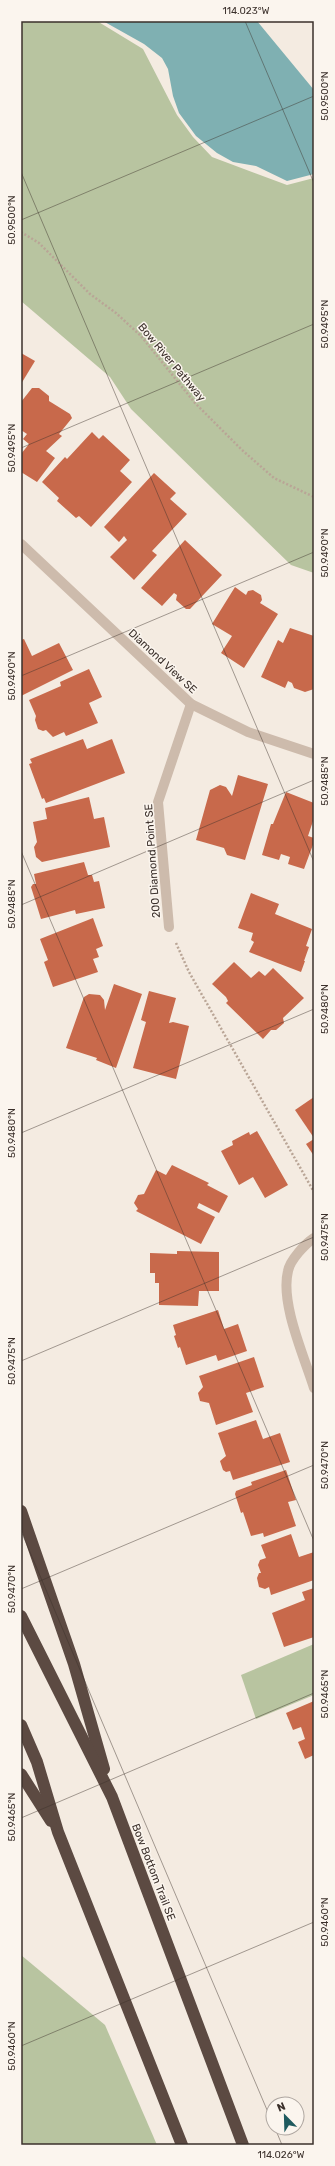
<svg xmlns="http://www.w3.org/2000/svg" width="335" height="2166" font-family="Rubik,sans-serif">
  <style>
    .green { fill: #b8c4a0 }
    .water { fill: #7fb0b2 }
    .building { fill: #c8694b }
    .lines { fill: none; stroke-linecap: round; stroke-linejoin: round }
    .path { stroke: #b9a596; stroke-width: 2.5; stroke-dasharray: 2 2; stroke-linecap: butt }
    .minor { stroke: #cdbbac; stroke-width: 10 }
    .motorway { stroke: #5c4a42; stroke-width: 12 }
    .ticks { fill: none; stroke: #3b302b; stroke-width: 1; stroke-opacity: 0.45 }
    .labels { text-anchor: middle; stroke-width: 3; stroke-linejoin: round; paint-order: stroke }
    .street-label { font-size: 11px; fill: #3b302b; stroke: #fbf5ee }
    .neatline { fill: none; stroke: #3b302b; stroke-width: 1.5 }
    .ticks-label { font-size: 10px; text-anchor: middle; fill: #3b302b }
  </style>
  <rect width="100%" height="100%" fill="#f4ebe1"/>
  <g class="green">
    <path d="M21 21H97L143 49 177 115 193 137 212 157 287 185 314 178V573L291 565 131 409 110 377 21 301Z"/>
    <path d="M314 1644V1695L256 1719 241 1675Z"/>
    <path d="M21 1955 105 2025 157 2145H21Z"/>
  </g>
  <path class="water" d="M103 21H257L314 90V174L287 181 256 166 233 162 217 153 196 136 179 113 173 96 168 69 162 58 144 44Z"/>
  <g class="building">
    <path d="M21 353 35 361 21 384Z"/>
    <path d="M32 388H39L49 396V401L70 414 72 418 59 434 62 436 46 451 55 458 37 482 21 472V454L29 444 23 439 27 434 21 430V402Z"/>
    <path d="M92 432 99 439 103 435 130 460 120 471 132 482 91 527 79 516 76 518 57 501 59 498 42 482 65 457 67 459Z"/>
    <path d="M154 473 176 493 170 499 187 514 152 551 157 555 134 580 110 557 127 540 124 536 119 542 104 527Z"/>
    <path d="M185 540 222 575 190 609H186L176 600 177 595 174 593 162 606 141 588Z"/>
    <path d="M235 587 246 595 248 591 253 590 261 595 262 600 260 603 278 614 244 668 221 653 232 636 212 624Z"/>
    <path d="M290 628 314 636V689L305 692 294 688 292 683 288 681 285 688 261 677 278 640 283 643Z"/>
    <path d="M24 639 32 656 59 643 73 670 21 696V640Z"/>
    <path d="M89 669 102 697 89 703 98 723 66 736 64 732 53 737 46 730 43 731 38 729 35 720 36 716 29 700 61 686 60 682Z"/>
    <path d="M83 739 87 749 112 739 125 773 46 803 44 798 42 799 29 764 32 763 30 759Z"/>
    <path d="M238 775 268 784 245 860 227 855 224 848 196 840 210 790 220 785 226 787 232 796Z"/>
    <path d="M286 792 314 803V818L308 836 314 838V842L304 869 288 864 290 857 281 854 279 860 262 855 271 824H273Z"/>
    <path d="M89 797 94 819 104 817 110 847 42 862 36 857 34 847 37 842 33 822 47 819 45 808Z"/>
    <path d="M84 862 88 875H92L94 882 99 881 105 908 76 914 75 910 41 919 31 887 33 884H36L34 874Z"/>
    <path d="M251 893 279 904 275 914 312 929 306 946 309 947 304 961H305L301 972 249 952 254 942 251 940 253 933 238 928Z"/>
    <path d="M93 918 103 946 96 949 99 957 93 959 98 972 53 987 44 962 48 960 40 939Z"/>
    <path d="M234 962 251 978 259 971 265 976 273 968 304 998 283 1018 284 1023 276 1030H271L263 1039 226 1003 228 1001 226 997 212 984Z"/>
    <path d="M114 984 142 994 116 1068 96 1060 97 1058 66 1048 84 997 89 994 100 995 104 1000 105 1010Z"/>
    <path d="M149 991 176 998 169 1023 173 1022 189 1026 176 1079 133 1068 146 1022 141 1020Z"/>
    <path d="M314 1097V1138L295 1110Z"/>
    <path d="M257 1131 288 1185 265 1198 253 1177 239 1185 221 1151 233 1145 232 1141 249 1132 250 1135Z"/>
    <path d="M314 1139V1156L306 1144Z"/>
    <path d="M172 1165 209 1183 207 1185 228 1196 219 1213 199 1203 197 1208 215 1217 201 1244 136 1211 138 1209 134 1203 138 1195 144 1194 156 1170 166 1175Z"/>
    <path d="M177 1251 219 1252V1291H199L198 1306 159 1305V1283H155V1273H150V1253L177 1254Z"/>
    <path d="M218 1310 224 1329 238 1324 247 1351 218 1361 216 1355 186 1365 180 1347 178 1348 174 1336 176 1335 173 1325Z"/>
    <path d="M254 1357 264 1387 246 1393 253 1412 216 1425 209 1403 200 1401 198 1393 203 1387 199 1376Z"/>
    <path d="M256 1420 263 1439 280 1433 290 1462 233 1480 230 1471 226 1472 223 1470 220 1461 226 1456 218 1433Z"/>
    <path d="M286 1470 296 1500 288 1502 296 1526 264 1537 263 1533 251 1536 243 1512 241 1513 235 1494 236 1491 252 1485 251 1482Z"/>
    <path d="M291 1534 299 1557 314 1552V1580L271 1595 269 1587 265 1589 259 1587 257 1578 259 1573H261L258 1565 260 1560 266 1558 261 1545Z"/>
    <path d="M314 1588V1637L284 1647 272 1613 305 1600 302 1592Z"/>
    <path d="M314 1701V1755L305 1759 298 1742 305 1739 301 1727 293 1730 286 1713Z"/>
  </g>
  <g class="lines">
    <g class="path">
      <path d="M21 232 39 243 90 294 116 313 141 336 195 403 242 450 274 478 314 497"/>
      <path d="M176 943 189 972 314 1192"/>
    </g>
    <g class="minor">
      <path d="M21 544 191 704 248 732 314 754"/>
      <path d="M169 927 158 802 191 704"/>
      <path d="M314 1238C305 1244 290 1260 288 1271 280 1303 304 1356 314 1388"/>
    </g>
    <g class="motorway">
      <path d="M21 1511 74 1664 104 1769"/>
      <path d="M21 1616 112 1797 243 2145"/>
      <path d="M21 1725 37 1762 58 1832 182 2145"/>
      <path d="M21 1774 51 1821"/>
    </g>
  </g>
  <path class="ticks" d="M245 21 314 183M21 172 314 862M21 220 314 96M21 448 314 324M21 676 314 552M21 851 314 1541M21 905 314 780M21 1133 314 1009M21 1361 314 1237M21 1531 273 2124M21 1589 314 1465M21 1818 314 1693M21 2046 314 1922M275 2128 282 2145"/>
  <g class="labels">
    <g class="street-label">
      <text transform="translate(172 362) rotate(50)" y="4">Bow River Pathway</text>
      <text transform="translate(163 661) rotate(43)" y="4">Diamond View SE</text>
      <text transform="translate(152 861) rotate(-94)" y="4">200 Diamond Point SE</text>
      <text transform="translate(154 1872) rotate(69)" y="4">Bow Bottom Trail SE</text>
    </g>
  </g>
  <rect width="335" height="2166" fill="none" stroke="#fbf5ee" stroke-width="44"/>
  <g transform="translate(285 2116) rotate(337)"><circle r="19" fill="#fbf5ee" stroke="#aea6a0"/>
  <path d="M0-3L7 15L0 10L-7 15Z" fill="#1f5a5e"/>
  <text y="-6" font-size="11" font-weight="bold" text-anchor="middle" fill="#3b302b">N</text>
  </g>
  <rect x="22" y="22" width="291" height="2122" class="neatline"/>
  <g class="ticks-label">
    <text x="246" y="14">114.023°W</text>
    <text transform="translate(324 96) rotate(-90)" y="4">50.9500°N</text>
    <text transform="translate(11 220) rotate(-90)" y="4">50.9500°N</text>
    <text transform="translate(324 324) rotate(-90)" y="4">50.9495°N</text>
    <text transform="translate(11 448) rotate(-90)" y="4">50.9495°N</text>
    <text transform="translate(324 553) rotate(-90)" y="4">50.9490°N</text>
    <text transform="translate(11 676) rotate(-90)" y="4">50.9490°N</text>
    <text transform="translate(324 781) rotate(-90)" y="4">50.9485°N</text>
    <text transform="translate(11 904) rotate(-90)" y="4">50.9485°N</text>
    <text transform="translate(324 1009) rotate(-90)" y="4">50.9480°N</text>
    <text transform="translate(11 1133) rotate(-90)" y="4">50.9480°N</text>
    <text transform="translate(324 1237) rotate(-90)" y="4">50.9475°N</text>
    <text transform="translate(11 1361) rotate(-90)" y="4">50.9475°N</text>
    <text transform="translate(324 1465) rotate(-90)" y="4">50.9470°N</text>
    <text transform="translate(11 1589) rotate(-90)" y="4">50.9470°N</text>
    <text transform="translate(324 1694) rotate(-90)" y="4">50.9465°N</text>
    <text transform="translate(11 1817) rotate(-90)" y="4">50.9465°N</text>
    <text transform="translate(324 1922) rotate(-90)" y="4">50.9460°N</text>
    <text transform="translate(11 2046) rotate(-90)" y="4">50.9460°N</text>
    <text x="281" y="2158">114.026°W</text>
  </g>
</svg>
